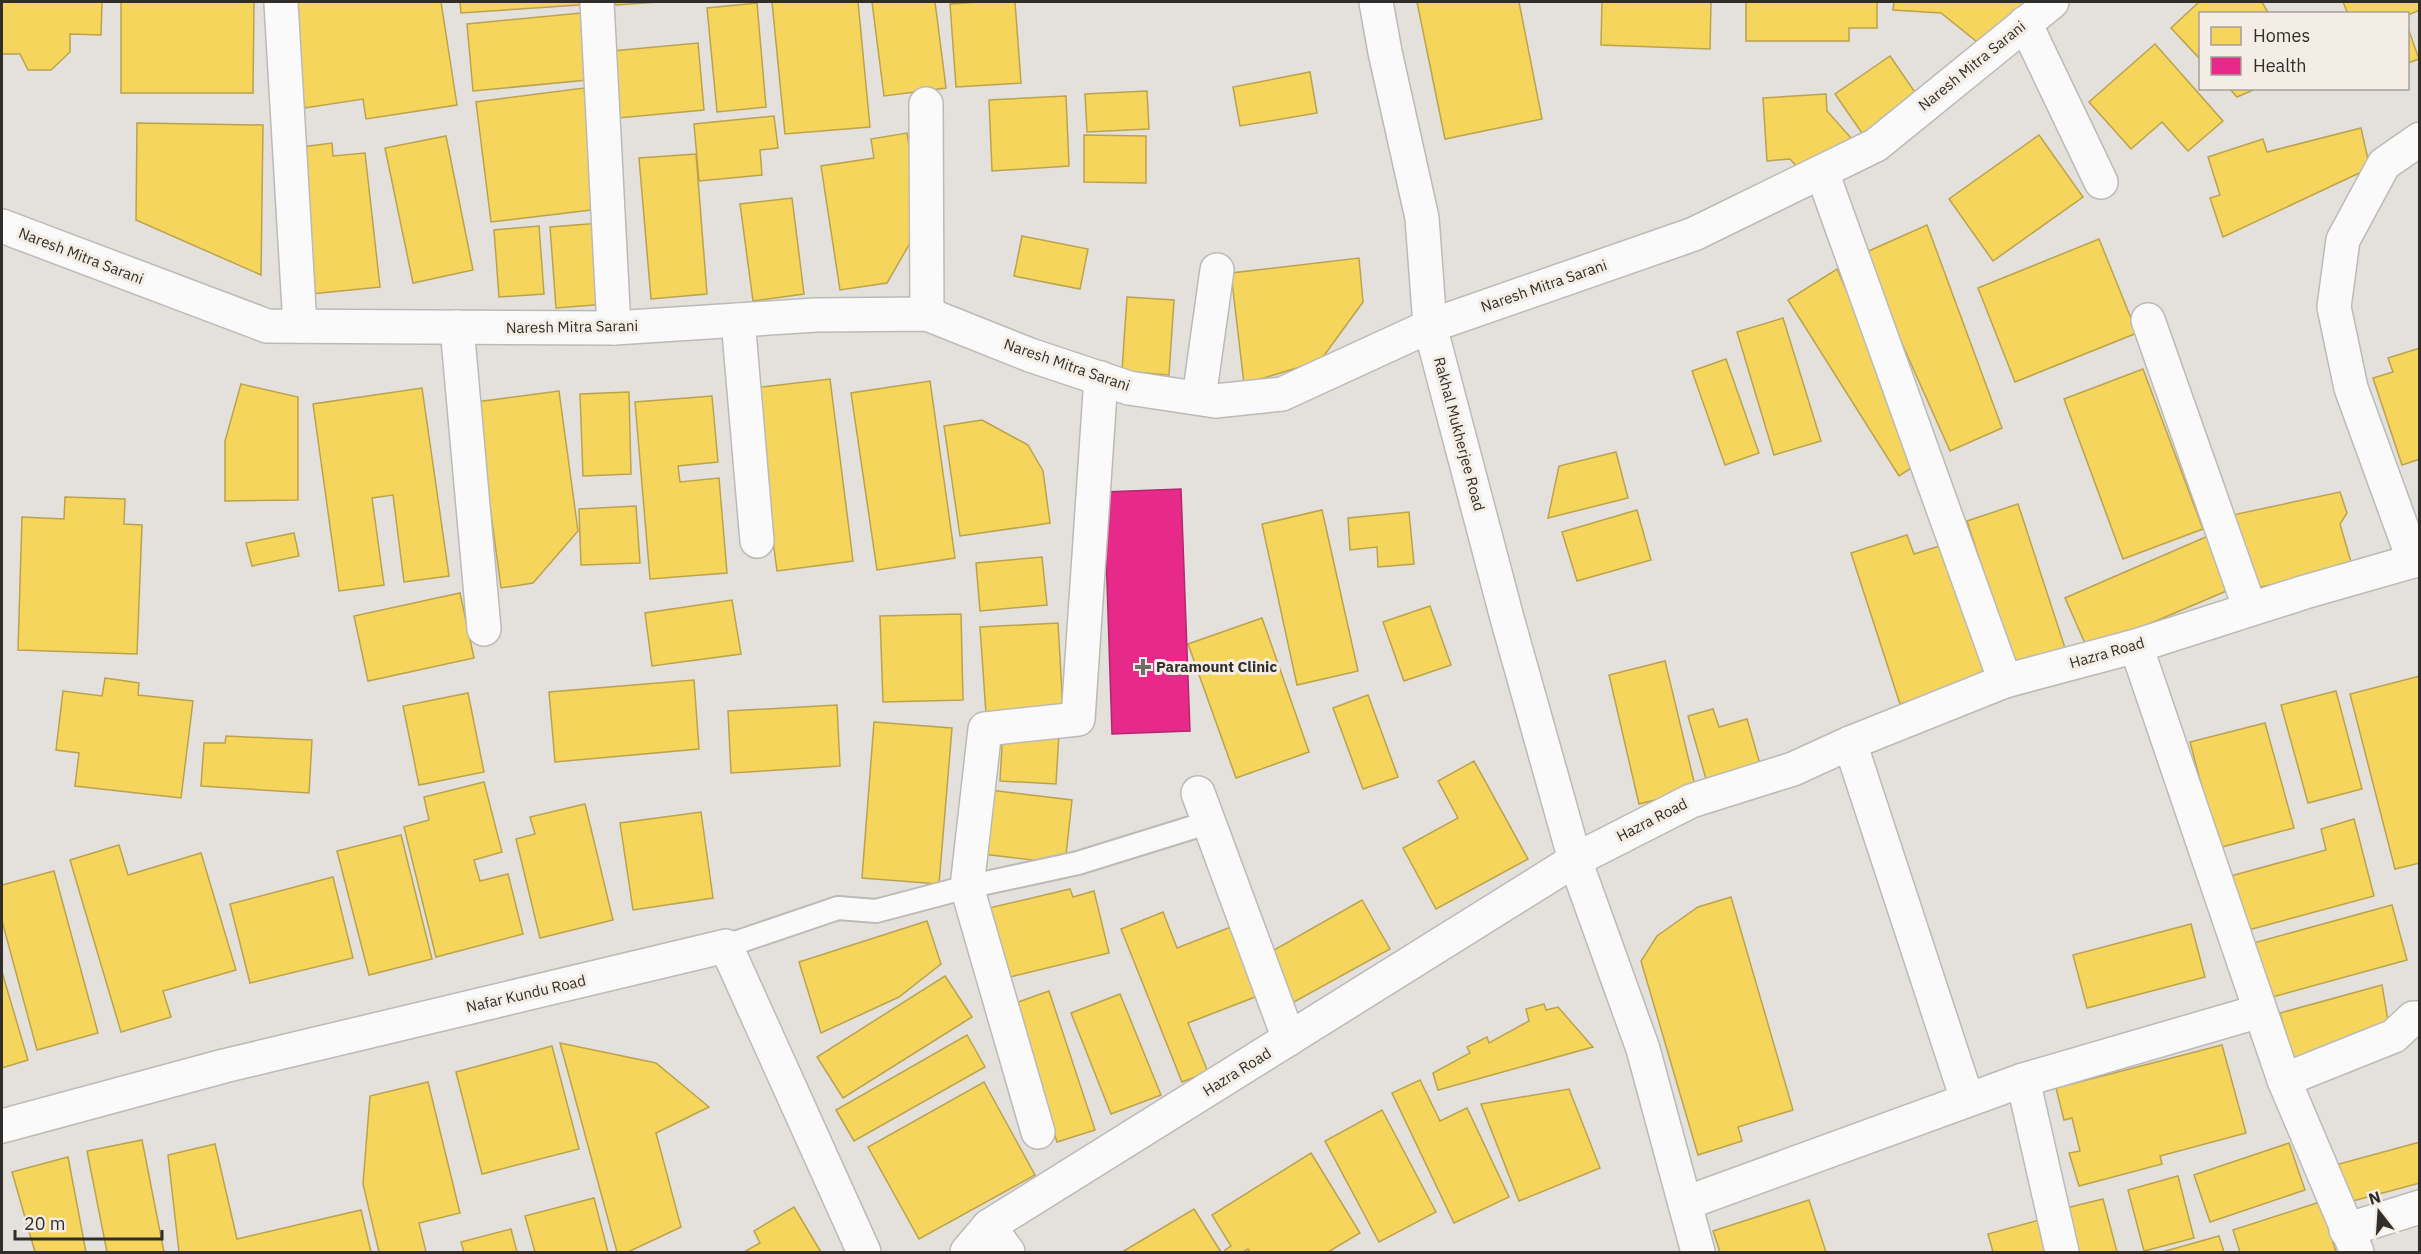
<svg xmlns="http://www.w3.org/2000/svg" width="2421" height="1254" font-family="'IBM Plex Sans',sans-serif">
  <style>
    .homes { fill: #f6d55c; stroke: #bba34d; stroke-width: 1.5 }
    .health { fill: #e7298a; stroke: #b02a6d; stroke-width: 1.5 }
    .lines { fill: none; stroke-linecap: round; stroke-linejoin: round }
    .service-casing { stroke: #bcbab7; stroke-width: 26 }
    .minor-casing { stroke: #bcbab7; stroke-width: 36 }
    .secondary-casing { stroke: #bcbab7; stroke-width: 36 }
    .service { stroke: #fbfafa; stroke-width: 22 }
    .minor { stroke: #fbfafa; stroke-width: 33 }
    .secondary { stroke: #fbfafa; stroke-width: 33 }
    .poi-dot { fill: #6f6c68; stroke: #f4ede5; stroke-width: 2 }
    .labels { text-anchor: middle; stroke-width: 6; stroke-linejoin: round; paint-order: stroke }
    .street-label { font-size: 15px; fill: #302d2a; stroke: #f4ede5 }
    .poi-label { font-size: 15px; font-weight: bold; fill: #302d2a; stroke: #f4ede5; text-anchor: start }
  </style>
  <rect width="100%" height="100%" fill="#e4e0dc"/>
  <g class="homes">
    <path d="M2 2H102L101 35 70 34V52L51 70H28L20 54H2Z"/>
    <path d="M121 2H254L253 93H121Z"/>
    <path d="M288 2H441L457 105 366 119 363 99 305 108Z"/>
    <path d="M460 2H579V5L461 13Z"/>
    <path d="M615 2H659L616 5Z"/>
    <path d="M772 2H858L870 127 785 134Z"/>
    <path d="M872 2H935L946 88 884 96Z"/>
    <path d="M980 2H1015L1021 83 956 87 950 4Z"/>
    <path d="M1417 2H1519L1542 119 1445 139Z"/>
    <path d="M1602 2H1711L1710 49 1601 45Z"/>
    <path d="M1746 2H1877V28H1849V41H1746Z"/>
    <path d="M1894 2H2033L1986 49 1941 13 1893 10Z"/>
    <path d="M2199 2H2262L2269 14H2200V59L2171 28Z"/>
    <path d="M2343 2H2420V10L2408 15 2348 14Z"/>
    <path d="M757 3 766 107 717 112 707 8Z"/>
    <path d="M581 13 587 80 473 91 467 24Z"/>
    <path d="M2408 28 2419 59 2408 63Z"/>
    <path d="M698 43 704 110 618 118 612 51Z"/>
    <path d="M2155 44 2223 121 2188 151 2162 122 2131 149 2089 102Z"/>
    <path d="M1890 56 1919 98 1864 136 1835 94Z"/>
    <path d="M1310 72 1317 113 1240 126 1233 87Z"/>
    <path d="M584 88 599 209 491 222 476 102Z"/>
    <path d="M2229 88H2258L2237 97Z"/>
    <path d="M1147 91 1149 129 1087 132 1085 94Z"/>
    <path d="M1826 94 1827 111 1852 139 1801 171 1790 159 1767 161 1763 98Z"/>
    <path d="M1066 96 1069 166 992 171 989 100Z"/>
    <path d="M774 116 778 148 760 150 762 175 699 181 694 124Z"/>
    <path d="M137 123 263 125 261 275 136 220Z"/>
    <path d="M2361 128 2370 168 2223 237 2210 198 2220 195 2208 157 2263 139 2267 152Z"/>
    <path d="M907 133 921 224 887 283 840 290 821 166 874 158 871 139Z"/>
    <path d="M1084 135 1146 136V183L1084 182Z"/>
    <path d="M2039 135 2083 197 1993 261 1949 199Z"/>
    <path d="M446 136 473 270 413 283 385 148Z"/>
    <path d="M332 143 333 156 365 153 380 287 311 294 294 148Z"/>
    <path d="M696 154 707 294 651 299 639 158Z"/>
    <path d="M792 198 804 294 753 301 740 204Z"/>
    <path d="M601 223 607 304 556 308 550 227Z"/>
    <path d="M1927 225 2002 428 1950 451 1862 254Z"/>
    <path d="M539 226 544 294 499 297 494 230Z"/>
    <path d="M1022 236 1088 249 1080 289 1014 276Z"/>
    <path d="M2099 239 2137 333 2015 382 1978 288Z"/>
    <path d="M1359 258 1363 302 1320 361 1244 384 1231 273Z"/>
    <path d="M1837 269 1922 461 1899 476 1788 300Z"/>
    <path d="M1127 297 1174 300 1169 375 1122 371Z"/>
    <path d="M1783 318 1821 441 1774 455 1737 332Z"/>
    <path d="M2420 348V459L2402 465 2373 378 2393 372 2388 358Z"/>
    <path d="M1726 359 1759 453 1725 465 1692 371Z"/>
    <path d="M2143 369 2203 529 2123 559 2064 399Z"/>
    <path d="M830 379 853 561 777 571 753 388Z"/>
    <path d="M930 381 955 558 877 570 851 393Z"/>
    <path d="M241 384 298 397V500L225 501V441Z"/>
    <path d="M422 388 449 576 404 582 393 495 372 498 384 585 339 591 313 404Z"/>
    <path d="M559 391 578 531 533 583 501 588 476 402Z"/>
    <path d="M629 392 631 474 583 476 580 394Z"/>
    <path d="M712 396 718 462 678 466 680 482 719 478 727 573 650 579 635 402Z"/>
    <path d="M982 420 1028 445 1043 471 1050 523 960 536 944 426Z"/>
    <path d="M1616 452 1628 498 1548 518 1559 466Z"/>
    <path d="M2340 492 2347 513 2340 524 2353 569 2249 589 2228 516Z"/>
    <path d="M65 497 125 499 124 524 142 525 137 654 18 650 22 517 64 519Z"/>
    <path d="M2018 504 2068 657 2017 674 1967 521Z"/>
    <path d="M636 506 640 563 581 565 579 509Z"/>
    <path d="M1322 510 1358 671 1297 685 1262 524Z"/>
    <path d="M1637 510 1651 560 1577 581 1562 532Z"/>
    <path d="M1409 512 1414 564 1378 567 1377 547 1350 550 1348 518Z"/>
    <path d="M294 533 299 556 252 566 246 543Z"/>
    <path d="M1907 535 1914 554 1949 543 1992 674 1900 704 1851 553Z"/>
    <path d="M2208 536 2231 589 2088 650 2065 598Z"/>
    <path d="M1042 557 1047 605 980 611 976 563Z"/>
    <path d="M460 593 474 658 368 681 354 616Z"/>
    <path d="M732 600 741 654 652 666 645 613Z"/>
    <path d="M1430 606 1451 665 1404 681 1383 622Z"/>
    <path d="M961 614 963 700 883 702 880 616Z"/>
    <path d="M1262 618 1309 752 1236 778 1188 644Z"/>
    <path d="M1058 623 1063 710 986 714 980 627Z"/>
    <path d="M1665 661 1696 790 1639 804 1609 675Z"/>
    <path d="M2420 676V863L2395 869 2350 694Z"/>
    <path d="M105 678 139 683 138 695 193 701 181 798 75 786 79 753 56 750 63 691 102 696Z"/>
    <path d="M694 680 699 749 555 762 549 692Z"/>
    <path d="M2336 691 2362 789 2308 803 2281 705Z"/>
    <path d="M468 693 484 772 419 785 403 706Z"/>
    <path d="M1368 695 1398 777 1363 789 1333 708Z"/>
    <path d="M837 705 840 766 731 773 728 711Z"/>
    <path d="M1713 709 1719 727 1747 719 1762 771 1708 786 1688 716Z"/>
    <path d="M874 722 952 728 939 884 862 878Z"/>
    <path d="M2265 723 2294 828 2218 848 2190 742Z"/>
    <path d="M1003 729 1059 733 1056 784 1000 781Z"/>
    <path d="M226 736 312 740 309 793 201 786 204 743H225Z"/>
    <path d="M1474 761 1528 859 1436 909 1403 848 1458 818 1438 781Z"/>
    <path d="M484 782 502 852 474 860 480 881 508 874 523 934 436 957 404 827 429 820 424 797Z"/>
    <path d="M990 790 1072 800 1065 864 983 854Z"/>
    <path d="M585 804 613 920 540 938 516 839 535 834 530 817Z"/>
    <path d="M701 812 713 898 633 910 620 823Z"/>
    <path d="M2354 819 2374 896 2241 932 2227 877 2326 850 2321 829Z"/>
    <path d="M401 835 432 959 369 975 337 851Z"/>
    <path d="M119 845 128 875 201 853 236 970 163 991 171 1017 121 1032 70 860Z"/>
    <path d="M54 871 98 1033 37 1050 2 921V885Z"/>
    <path d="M333 877 353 958 250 983 230 904Z"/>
    <path d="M1070 889 1073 897 1094 891 1109 953 1006 978 989 908Z"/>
    <path d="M1731 897 1793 1110 1738 1127 1742 1141 1698 1155 1641 961 1657 936 1698 907Z"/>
    <path d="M1362 900 1390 949 1294 1002 1267 954Z"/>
    <path d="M2392 905 2407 960 2265 999 2250 944Z"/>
    <path d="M1163 912 1177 948 1236 925 1263 994 1188 1023 1208 1072 1182 1082 1121 929Z"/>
    <path d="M927 921 941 964 899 997 821 1033 799 962Z"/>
    <path d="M2191 924 2205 977 2087 1008 2073 955Z"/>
    <path d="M2 972 28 1060 2 1068Z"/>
    <path d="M945 976 972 1017 843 1098 817 1057Z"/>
    <path d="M2382 985 2388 1021 2293 1059 2280 1013Z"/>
    <path d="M1049 991 1095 1130 1057 1142 1013 1004Z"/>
    <path d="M1120 994 1161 1095 1111 1114 1071 1013Z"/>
    <path d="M1544 1004 1546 1010 1558 1007 1593 1047 1438 1090 1433 1073 1470 1053 1467 1047 1487 1037 1489 1043 1529 1021 1526 1009Z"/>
    <path d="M967 1035 985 1067 854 1141 836 1110Z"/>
    <path d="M560 1043 656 1063 709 1107 656 1133 681 1227 628 1252H617Z"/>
    <path d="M2222 1045 2246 1133 2160 1156 2162 1164 2079 1186 2069 1153 2080 1151 2072 1118 2064 1120 2056 1088Z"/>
    <path d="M552 1046 579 1149 482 1174 456 1072Z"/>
    <path d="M1420 1080 1440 1121 1467 1108 1509 1197 1454 1223 1392 1093Z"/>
    <path d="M428 1082 460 1213 419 1223 426 1252H379L363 1184 370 1096Z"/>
    <path d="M984 1082 1035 1175 919 1239 868 1147Z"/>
    <path d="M1569 1089 1600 1168 1519 1201 1481 1104Z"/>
    <path d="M1382 1110 1436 1212 1379 1242 1325 1141Z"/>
    <path d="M142 1140 164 1252H107L87 1151Z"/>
    <path d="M2420 1142V1183L2349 1202 2339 1164Z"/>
    <path d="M2289 1143 2305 1190 2210 1222 2194 1175Z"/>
    <path d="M215 1144 237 1239 361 1210 371 1252H179L168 1155Z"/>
    <path d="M1311 1153 1360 1233 1328 1252H1250L1248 1249 1243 1252H1226L1225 1250 1231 1246 1212 1215Z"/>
    <path d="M68 1157 86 1252H35L12 1172Z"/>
    <path d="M2178 1176 2194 1238 2144 1251 2128 1190Z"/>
    <path d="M594 1198 608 1252H535L525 1216Z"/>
    <path d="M2103 1199 2117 1252H2073L2062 1209Z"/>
    <path d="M1809 1200 1826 1252H1720L1713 1231Z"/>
    <path d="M2320 1202 2336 1252H2240L2233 1230Z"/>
    <path d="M794 1207 821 1252H744L760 1243 754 1231Z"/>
    <path d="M1194 1209 1221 1252H1122Z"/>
    <path d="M2043 1219 2052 1252H1993L1988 1234Z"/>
    <path d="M511 1229 517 1252H464L461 1242Z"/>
    <path d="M2219 1236 2224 1252H2162Z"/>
  </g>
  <path class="health" d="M1181 489 1190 731 1112 734 1104 492Z"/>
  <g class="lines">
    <g class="service-casing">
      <path id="service" d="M726 946 838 908 876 911 967 887 1078 863 1210 822"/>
    </g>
    <g class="minor-casing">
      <g id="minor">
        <path d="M597 2 614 328"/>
        <path d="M1376 2 1385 52 1422 218 1430 326 1507 618 1575 860 1643 1049 1698 1252"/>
        <path d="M281 3 300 326"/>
        <path d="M2025 23 2101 182"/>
        <path d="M926 104 927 314"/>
        <path d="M1822 172 2005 681"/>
        <path d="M2 226 267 326 614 328 816 315 927 314 1030 355 1129 388 1215 401 1282 394 1430 326 1694 234 1876 145 2052 2"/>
        <path d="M738 320 757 541"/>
        <path d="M2148 320 2250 609"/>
        <path d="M457 327 484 629"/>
        <path d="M1199 398 1217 270"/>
        <path d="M2414 561 2351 388 2334 307 2343 240 2384 164 2420 139"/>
        <path d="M2136 646 2284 1080 2357 1252"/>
        <path d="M1850 743 1967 1099"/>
        <path d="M1198 793 1289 1039"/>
        <path d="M2023 1080 2062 1252"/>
        <path d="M2284 1080 2394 1036 2413 1018H2420"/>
        <path d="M2 1126 224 1066 726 946 864 1252"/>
        <path d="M1038 1132 967 887 985 729 1078 719 1101 378"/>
        <path d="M1686 1203 2023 1080 2260 1011"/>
        <path d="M989 1226 1008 1252"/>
        <path d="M2346 1230 2420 1207"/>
      </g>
    </g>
    <g class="secondary-casing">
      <path id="secondary" d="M967 1252 989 1226 1575 860 1691 801 1793 769 1850 743 2005 681 2136 646 2305 592 2420 559"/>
    </g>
    <use href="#service" class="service"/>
    <use href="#minor" class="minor"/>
    <use href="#secondary" class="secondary"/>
  </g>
  <path class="poi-dot" d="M1140 658h6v6h6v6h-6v6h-6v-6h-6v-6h6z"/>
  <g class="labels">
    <g class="street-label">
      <text transform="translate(1972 66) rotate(-39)" y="5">Naresh Mitra Sarani</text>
      <text transform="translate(81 256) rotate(21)" y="5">Naresh Mitra Sarani</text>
      <text transform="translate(1544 286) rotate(-19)" y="5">Naresh Mitra Sarani</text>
      <text transform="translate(572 327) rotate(-1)" y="5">Naresh Mitra Sarani</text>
      <text transform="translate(1067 365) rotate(19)" y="5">Naresh Mitra Sarani</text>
      <text transform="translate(1459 434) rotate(75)" y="5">Rakhal Mukherjee Road</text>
      <text transform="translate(2107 653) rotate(-16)" y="5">Hazra Road</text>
      <text transform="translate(1652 820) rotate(-27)" y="5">Hazra Road</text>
      <text transform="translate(526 994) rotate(-13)" y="5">Nafar Kundu Road</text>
      <text transform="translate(1237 1072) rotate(-32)" y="5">Hazra Road</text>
    </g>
    <g class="poi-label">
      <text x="1156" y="672">Paramount Clinic</text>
    </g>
  </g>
  <rect width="2421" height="1254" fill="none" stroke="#302d2a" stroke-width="6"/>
  <rect x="2199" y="12" width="210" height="78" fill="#f4ede5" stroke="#a6a09a" stroke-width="1.5"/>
  <rect x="2211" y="27" width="30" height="18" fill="#f6d55c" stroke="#a6a09a" stroke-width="1.5"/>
  <text x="2253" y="42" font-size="18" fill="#302d2a">Homes</text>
  <rect x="2211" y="57" width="30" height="18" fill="#e7298a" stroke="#a6a09a" stroke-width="1.5"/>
  <text x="2253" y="72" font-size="18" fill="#302d2a">Health</text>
  <g transform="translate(2379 1212) rotate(343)" stroke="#f4ede5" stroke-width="4.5" paint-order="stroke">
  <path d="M0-4.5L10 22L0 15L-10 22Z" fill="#302d2a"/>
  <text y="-9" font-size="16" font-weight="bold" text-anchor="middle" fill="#302d2a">N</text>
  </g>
  <path d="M15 1230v9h147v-9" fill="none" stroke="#302d2a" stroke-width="3"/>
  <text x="24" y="1230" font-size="18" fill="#302d2a" stroke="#f4ede5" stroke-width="4.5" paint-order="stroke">20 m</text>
</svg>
